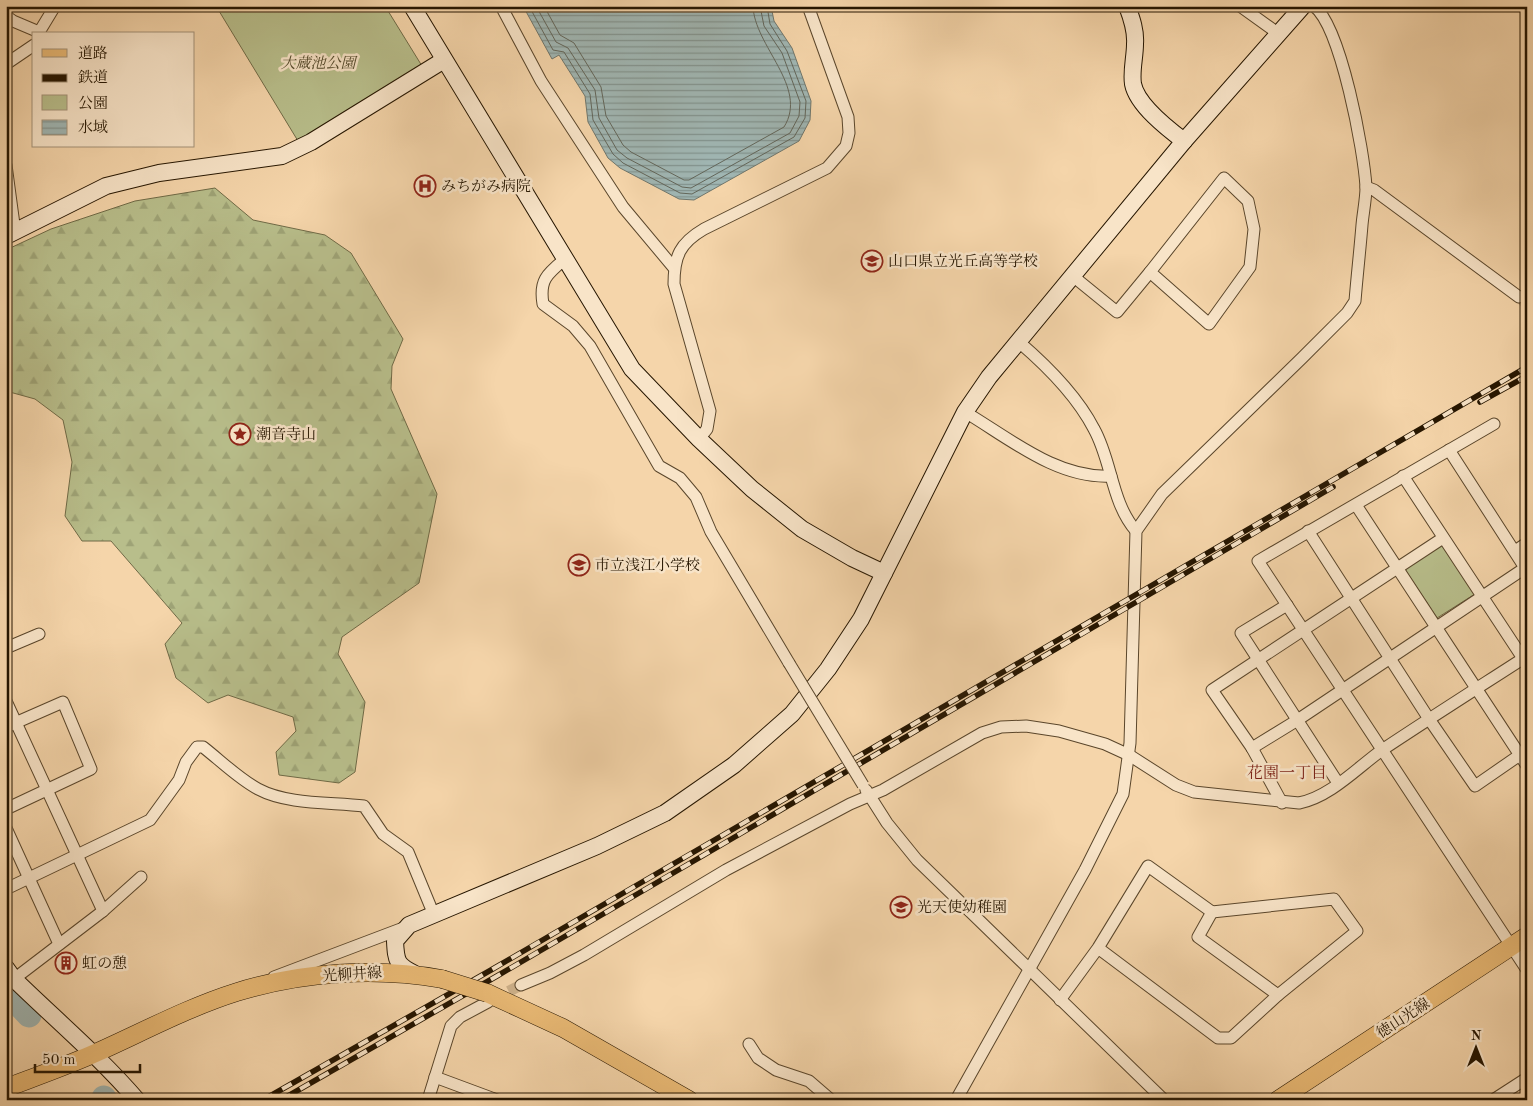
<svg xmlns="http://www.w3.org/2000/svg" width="1533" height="1106" font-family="'Old Standard TT','Noto Serif JP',serif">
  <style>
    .forest { fill: url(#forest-firs); stroke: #6f6a46 }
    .park { fill: #b8be8b; stroke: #6f6a46 }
    .water { fill: url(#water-rules); stroke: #6f766c }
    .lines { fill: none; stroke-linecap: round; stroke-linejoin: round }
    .shore { stroke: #63665a; stroke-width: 1 }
    .river { stroke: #a0b6b3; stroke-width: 25 }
    .street-tunnel { stroke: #ccaf88; stroke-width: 11; stroke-dasharray: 11 5.5; stroke-linecap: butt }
    .street-casing { stroke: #5a462b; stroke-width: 13 }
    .secondary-casing { stroke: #261601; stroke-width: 18 }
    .primary-casing { stroke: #261601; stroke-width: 19 }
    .street { stroke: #f8e4c8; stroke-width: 11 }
    .secondary { stroke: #f8e4c8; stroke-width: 16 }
    .primary { stroke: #eaba75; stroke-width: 18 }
    .rail-casing { stroke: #261601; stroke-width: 5.5 }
    .rail { stroke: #f8e4c8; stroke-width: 4; stroke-dasharray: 11; stroke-linecap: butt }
    .street-bridge-casing { stroke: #5a462b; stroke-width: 13; stroke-linecap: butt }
    .primary-bridge-casing { stroke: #261601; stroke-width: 19; stroke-linecap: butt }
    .street-bridge { stroke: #f8e4c8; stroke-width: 11 }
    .primary-bridge { stroke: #eaba75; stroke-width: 18 }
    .labels { text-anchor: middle; stroke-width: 5; stroke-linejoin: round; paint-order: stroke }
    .park-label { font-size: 15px; font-style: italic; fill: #52482a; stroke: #f8e4c8 }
    .poi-label { font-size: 15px; fill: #261601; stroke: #f8e4c8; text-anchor: start }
    .street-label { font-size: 15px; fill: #261601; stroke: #f8e4c8 }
    .neighbourhood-label { font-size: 16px; fill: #7a1f14; stroke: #f8e4c8 }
  </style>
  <defs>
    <pattern id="forest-firs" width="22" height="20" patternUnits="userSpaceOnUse" patternTransform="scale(1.25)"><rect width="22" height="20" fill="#b8be8b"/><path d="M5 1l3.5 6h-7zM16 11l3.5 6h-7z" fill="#9ea376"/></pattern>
    <pattern id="water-rules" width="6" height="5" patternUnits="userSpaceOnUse" patternTransform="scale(1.25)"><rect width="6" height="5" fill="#a0b6b3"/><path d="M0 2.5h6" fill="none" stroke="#82938f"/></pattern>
  </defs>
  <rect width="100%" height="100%" fill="#f5d5aa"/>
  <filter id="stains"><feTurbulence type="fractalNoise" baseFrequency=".004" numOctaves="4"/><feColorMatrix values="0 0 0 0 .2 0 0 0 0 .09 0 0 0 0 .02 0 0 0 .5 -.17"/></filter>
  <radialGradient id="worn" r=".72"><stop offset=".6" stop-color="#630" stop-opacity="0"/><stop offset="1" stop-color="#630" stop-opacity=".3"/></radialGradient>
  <path class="forest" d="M215 188 253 220 325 235 351 253 403 339 392 366 391 389 437 494 419 583 342 637 338 654 365 702 355 772 339 783 279 775 276 752 296 731 293 717 228 695 208 703 176 678 165 644 182 623 111 541H82L65 516 72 462 63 420 35 399 6 391V250L51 229 135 201Z"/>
  <g class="park">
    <path d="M216 6H385L422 66 298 141Z"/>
    <path d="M1442 543 1475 594 1437 618 1404 568Z"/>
  </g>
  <path class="water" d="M523 6H771L774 21 792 48 811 101 810 120 799 141 694 200 679 199 620 168 608 158 588 122 585 96 559 55 552 59Z"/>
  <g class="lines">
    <g class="shore">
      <path d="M529 6 553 50 564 52 590 94 593 120 613 154 623 163 680 193 692 194 794 137 805 118 806 101 787 51 770 24 767 6"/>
      <path d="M536 6 556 42 568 48 595 90 599 118 617 150 627 158 682 187 691 188 790 133 799 116 800 102 782 53 764 26 760 6"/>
      <path d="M544 6 560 35 574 43 601 87 606 116 623 145 631 152 684 180H689L784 127C809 87 754 46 753 6"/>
    </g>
    <g class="river">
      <path d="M6 995 13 998 29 1015"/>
      <path d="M104 1098 105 1100"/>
    </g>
    <g class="street-tunnel">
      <path d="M1519 297 1527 304"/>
      <path d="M494 999 521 985"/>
    </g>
    <g class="street-casing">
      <g id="street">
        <path d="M501 6 541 81 623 207 674 268"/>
        <path d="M1240 6 1279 34"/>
        <path d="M6 16 13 21 39 32"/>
        <path d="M38 34 55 6"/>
        <path d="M6 64 34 45"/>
        <path d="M6 165 15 232"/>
        <path d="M1224 178 1248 201 1254 229 1250 267 1209 324 1150 272Z"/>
        <path d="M1366 187 1374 190 1519 297"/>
        <path d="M565 259C547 274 539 280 543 304L573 326 590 346 659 466 680 478 696 497 711 532 789 663"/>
        <path d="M1074 277 1117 312 1150 272"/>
        <path d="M1019 342C1047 366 1077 396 1094 429 1112 461 1111 502 1136 531"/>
        <path d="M965 412C1009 438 1057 479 1111 476"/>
        <path d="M1494 424 1258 561 1527 970"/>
        <path d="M699 439 707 429 710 411 674 284C674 256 680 243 704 229L827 168 846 146 849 133 848 117 808 6"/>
        <path d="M1449 450 1527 571"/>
        <path d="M1403 476 1526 663"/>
        <path d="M1356 505 1527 766"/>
        <path d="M1308 531 1429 719 1475 786 1527 750"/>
        <path d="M1515 551 1527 543"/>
        <path d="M1287 605 1241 633 1338 783"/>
        <path d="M6 648 39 634"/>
        <path d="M6 701 103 911"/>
        <path d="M6 727 63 702 91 769 6 809"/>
        <path d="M1252 748 1296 721 1525 568"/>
        <path d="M866 790 887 823 917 860 1164 1100"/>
        <path d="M1282 803 1252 748 1212 690 1443 538"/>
        <path d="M6 828 59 944"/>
        <path d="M6 889 150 820 179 780 186 762 197 747H203C221 761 239 779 258 789 288 805 331 802 364 806L383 834 408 852 434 915"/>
        <path d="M1212 912 1198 937 1278 995"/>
        <path d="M274 977 406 927"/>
        <path d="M8 979H14L103 911 141 877"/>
        <path d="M521 985 550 973 584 955 726 870 850 804 883 790 982 733 1001 727 1026 726 1059 731 1105 744 1129 755 1176 785 1194 792 1299 803C1330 797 1357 768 1382 750 1430 718 1479 687 1527 656"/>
        <path d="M1060 1000 1098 948 1148 866 1212 912 1334 899 1357 931 1278 995 1231 1038H1218L1098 948"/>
        <path d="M749 1044 758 1058 776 1070 809 1081 831 1100"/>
        <path d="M435 1077 497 1100"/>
        <path d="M428 1100 451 1026 460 1017 488 1002"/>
        <path d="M956 1100 1085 870 1123 794 1130 743 1136 531 1162 494 1302 358 1347 313 1355 301C1357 276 1360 250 1362 225 1363 213 1366 199 1366 187 1364 151 1341 27 1314 6"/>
        <path d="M1493 1100 1527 1078"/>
      </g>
    </g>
    <g class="secondary-casing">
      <g id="secondary">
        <path d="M412 6 632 369 699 439 752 489 802 529 852 558 884 573"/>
        <path d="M1127 6C1132 19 1136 31 1135 44 1135 57 1131 71 1133 84 1137 105 1168 129 1184 141"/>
        <path d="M6 236 106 186 159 173 282 156 311 142 444 60"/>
        <path d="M6 968 14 979C55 1019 100 1057 137 1100"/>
        <path d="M415 974C397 965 396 962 395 941L409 925 597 846 665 813 734 765 792 714 828 669 861 619 965 412 989 377 1184 141 1303 6"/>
      </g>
    </g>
    <g class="primary-casing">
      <g id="primary">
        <path d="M487 993 563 1028 689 1100"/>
        <path d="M6 1088C35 1077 63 1067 91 1055 139 1034 186 1008 237 992 302 972 375 967 442 979"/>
        <path d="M1278 1100 1527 936"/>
      </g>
    </g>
    <use href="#street" class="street"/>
    <use href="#secondary" class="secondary"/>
    <use href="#primary" class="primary"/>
    <g class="rail-casing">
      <g id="rail">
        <path d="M1480 402 1527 376"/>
        <path d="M263 1100 491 970 1527 367"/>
        <path d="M281 1100 497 976 1333 487"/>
      </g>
    </g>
    <use href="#rail" class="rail"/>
    <g class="street-bridge-casing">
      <path id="street-bridge" d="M789 663 863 785"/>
    </g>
    <g class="primary-bridge-casing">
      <path id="primary-bridge" d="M442 979 487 993"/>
    </g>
    <use href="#street-bridge" class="street-bridge"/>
    <use href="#primary-bridge" class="primary-bridge"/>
  </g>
  <defs>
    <g id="hospital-ring" transform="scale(1.125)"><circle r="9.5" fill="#f8e4c8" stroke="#8f2418" stroke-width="1.5"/><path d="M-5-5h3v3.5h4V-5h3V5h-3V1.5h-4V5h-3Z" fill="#8f2418"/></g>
    <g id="school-ring" transform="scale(1.125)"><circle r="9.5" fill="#f8e4c8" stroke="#8f2418" stroke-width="1.5"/><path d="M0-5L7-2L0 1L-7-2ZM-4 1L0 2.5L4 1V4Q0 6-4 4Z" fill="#8f2418"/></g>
    <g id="sight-ring" transform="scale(1.125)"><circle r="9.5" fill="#f8e4c8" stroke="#8f2418" stroke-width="1.5"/><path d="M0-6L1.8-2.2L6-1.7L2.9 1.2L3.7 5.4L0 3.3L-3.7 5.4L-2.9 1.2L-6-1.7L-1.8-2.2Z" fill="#8f2418"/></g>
    <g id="building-ring" transform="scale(1.125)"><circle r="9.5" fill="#f8e4c8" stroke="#8f2418" stroke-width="1.5"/><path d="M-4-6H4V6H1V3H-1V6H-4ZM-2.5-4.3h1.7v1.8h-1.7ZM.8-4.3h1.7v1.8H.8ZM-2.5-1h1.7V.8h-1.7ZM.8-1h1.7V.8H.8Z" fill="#8f2418"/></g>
  </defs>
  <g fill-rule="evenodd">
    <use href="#hospital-ring" x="425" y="186"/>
    <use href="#school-ring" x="872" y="261"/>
    <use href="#sight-ring" x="240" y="434"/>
    <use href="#school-ring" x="579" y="565"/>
    <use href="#school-ring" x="901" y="907"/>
    <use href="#building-ring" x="66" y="963"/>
  </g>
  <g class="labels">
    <g class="park-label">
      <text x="318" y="68">大蔵池公園</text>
    </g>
    <g class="poi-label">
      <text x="441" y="191">みちがみ病院</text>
      <text x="888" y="266">山口県立光丘高等学校</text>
      <text x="256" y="439">潮音寺山</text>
      <text x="595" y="570">市立浅江小学校</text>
      <text x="917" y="912">光天使幼稚園</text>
      <text x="82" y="968">虹の憩</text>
    </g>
    <g class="street-label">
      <text transform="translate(352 974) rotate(-4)" y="5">光柳井線</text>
      <text transform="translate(1403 1018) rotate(-33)" y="5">徳山光線</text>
    </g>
    <g class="neighbourhood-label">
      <text x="1287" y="778">花園一丁目</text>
    </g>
  </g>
  <rect width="1533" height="1106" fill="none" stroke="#f5d5aa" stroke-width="25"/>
  <rect x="8" y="8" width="1518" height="1091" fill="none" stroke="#261601" stroke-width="2.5"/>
  <rect x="12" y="12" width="1508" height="1081" fill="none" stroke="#261601"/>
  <rect x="32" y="32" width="162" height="115" fill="#f8e4c8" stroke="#a49278"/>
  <rect x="42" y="49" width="25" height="8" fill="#eaba75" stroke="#a49278"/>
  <text x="78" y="58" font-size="15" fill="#261601">道路</text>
  <rect x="42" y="74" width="25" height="8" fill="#261601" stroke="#a49278"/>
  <text x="78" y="82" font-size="15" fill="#261601">鉄道</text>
  <rect x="42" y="95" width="25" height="15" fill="#b8be8b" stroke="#a49278"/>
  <text x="78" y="108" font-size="15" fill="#261601">公園</text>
  <rect x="42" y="120" width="25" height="15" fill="url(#water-rules)" stroke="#a49278"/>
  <text x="78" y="132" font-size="15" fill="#261601">水域</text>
  <g transform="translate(1476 1048)" stroke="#f8e4c8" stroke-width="4" paint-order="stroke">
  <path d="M0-4L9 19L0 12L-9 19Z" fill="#261601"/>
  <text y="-8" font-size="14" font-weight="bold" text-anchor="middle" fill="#261601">N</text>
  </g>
  <path d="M35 1064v8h105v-8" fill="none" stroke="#261601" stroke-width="2.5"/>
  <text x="42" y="1064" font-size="15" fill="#261601" stroke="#f8e4c8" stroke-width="4" paint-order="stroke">50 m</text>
  <rect width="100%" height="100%" filter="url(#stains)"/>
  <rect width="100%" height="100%" fill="url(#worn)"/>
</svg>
